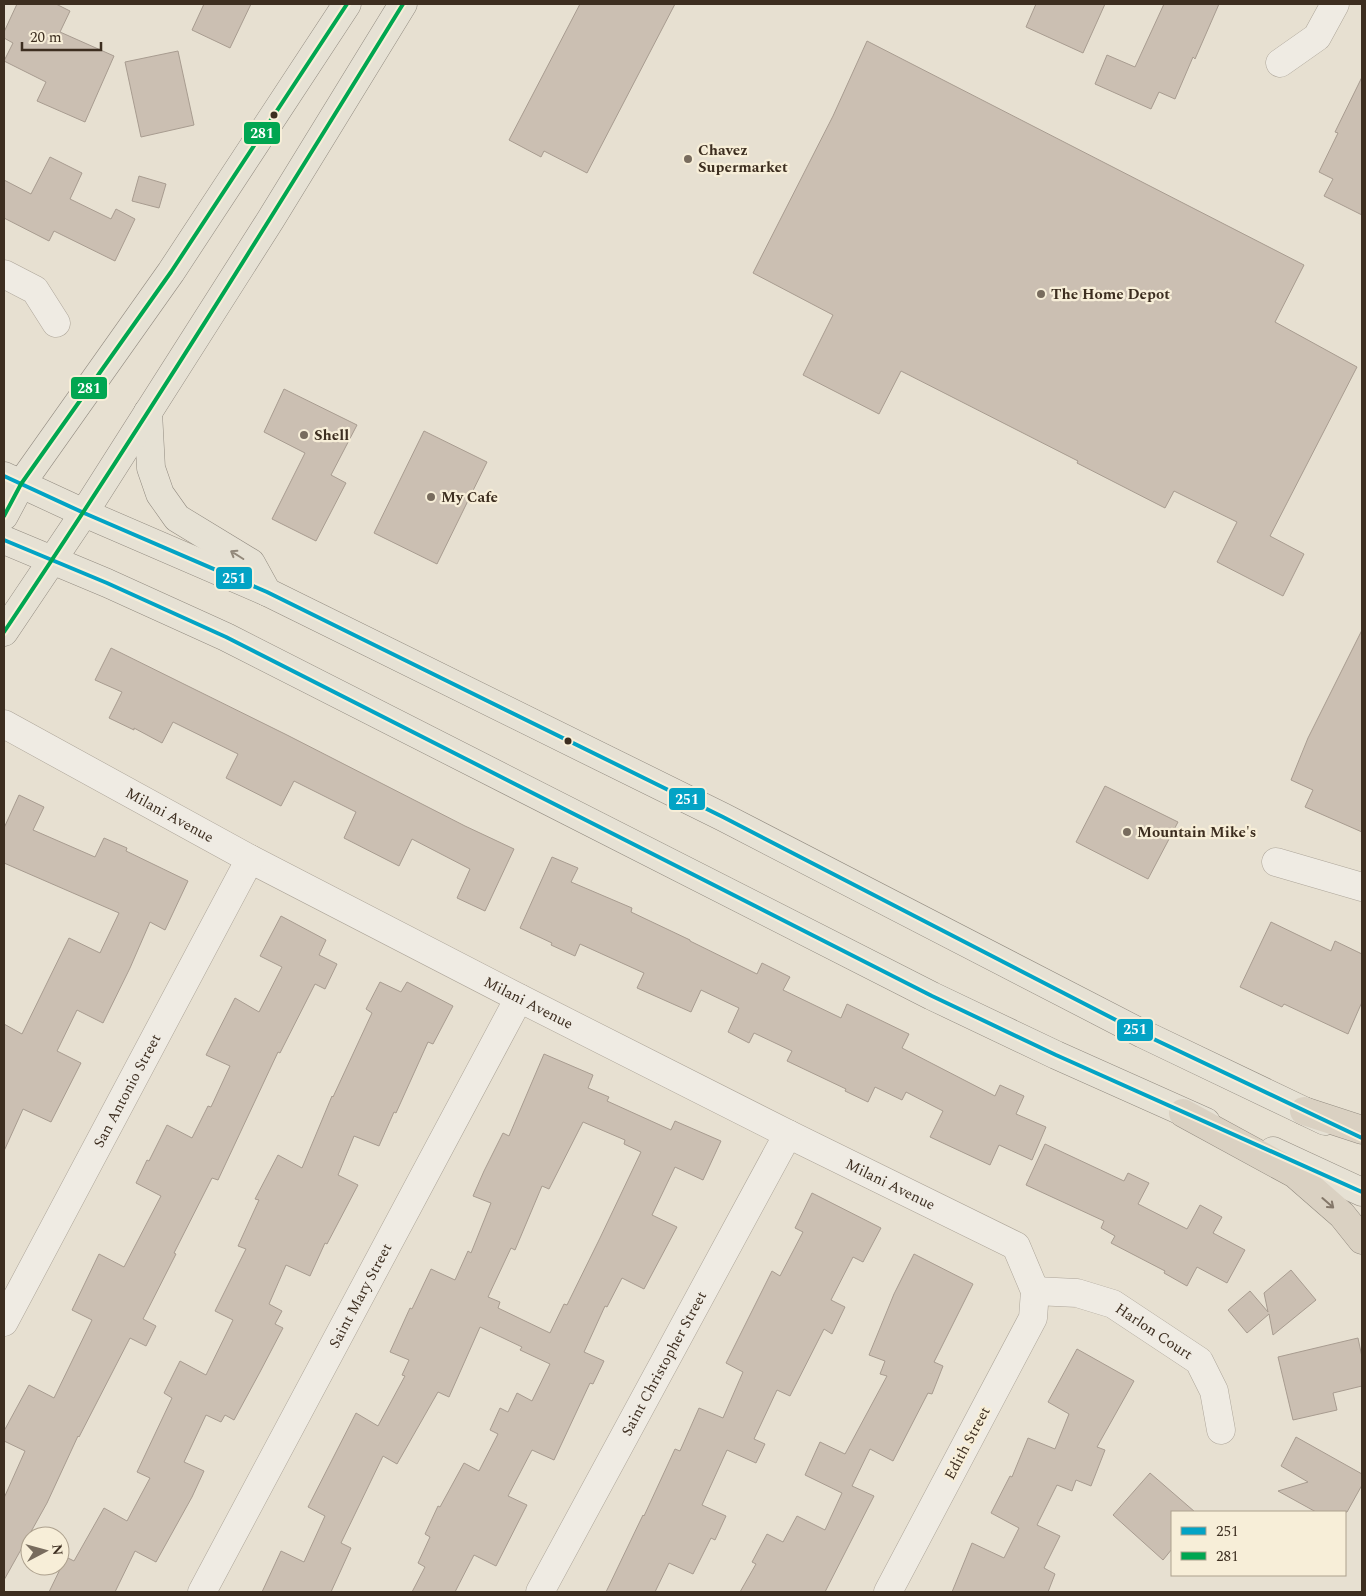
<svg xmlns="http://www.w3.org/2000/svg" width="1366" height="1596" font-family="Spectral,serif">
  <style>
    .building { fill: #cbbfb2; stroke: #a89c90; fill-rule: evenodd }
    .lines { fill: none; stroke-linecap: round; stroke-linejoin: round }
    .minor-casing { stroke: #ada599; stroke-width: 29 }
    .major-casing { stroke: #928b80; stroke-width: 29 }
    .highway-casing { stroke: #928b80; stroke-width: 29 }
    .minor { stroke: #efebe3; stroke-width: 28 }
    .major { stroke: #e6e1d4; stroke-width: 28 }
    .highway { stroke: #dad1c2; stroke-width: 28 }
    .bus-1-casing { stroke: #f7eed8; stroke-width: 8 }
    .bus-2-casing { stroke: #f7eed8; stroke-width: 8 }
    .bus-1 { stroke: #03a3c5; stroke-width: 4 }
    .bus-2 { stroke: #00a651; stroke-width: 4 }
    .oneway { stroke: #92887a }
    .oneway2 { stroke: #847769 }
    .bus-dot { fill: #3d2e20; stroke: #f7eed8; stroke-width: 2 }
    .poi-dot { fill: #786c5e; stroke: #f7eed8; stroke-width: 2 }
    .labels { text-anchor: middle; stroke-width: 4.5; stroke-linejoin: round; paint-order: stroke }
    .poi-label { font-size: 15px; font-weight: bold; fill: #3d2e20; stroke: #f7eed8; text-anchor: start }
    .street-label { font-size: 15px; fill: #3d2e20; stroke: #f7eed8 }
    .line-badge { stroke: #f7eed8; stroke-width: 2 }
    .badge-label { font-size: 14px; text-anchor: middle; font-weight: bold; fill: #fff }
  </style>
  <rect width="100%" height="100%" fill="#e7e0d1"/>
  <g class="building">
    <path d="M17 4H56L70 11 60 32 114 56 85 122 37 101 46 82 4 61 13 43 4 38V32Z"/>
    <path d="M204 4H251L230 48 192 30Z"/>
    <path d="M580 4H675L587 173 544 151 541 157 509 140Z"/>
    <path d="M1036 4H1105L1083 53 1026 27Z"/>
    <path d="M1164 4H1219L1195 59 1193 57 1175 99 1159 92 1151 109 1095 84 1107 55 1135 67Z"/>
    <path d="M867 41 1304 265 1275 322 1357 367 1270 536 1304 554 1283 596 1217 562 1237 522 1174 491 1165 508 1077 463 1078 461 901 371 879 414 803 375 833 315 753 273 833 116Z"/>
    <path d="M178 51 194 125 141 137 125 62Z"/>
    <path d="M1362 77V215L1324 196 1333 179 1319 172 1338 133 1335 132Z"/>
    <path d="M50 157 82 173 70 199 111 219 116 209 135 219 115 261 54 231 49 241 4 218V180L31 194Z"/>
    <path d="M139 176 166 184 159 208 132 201Z"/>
    <path d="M284 389 357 425 331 475 346 483 316 541 272 519 305 453 264 432Z"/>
    <path d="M424 431 487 462 437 564 374 533Z"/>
    <path d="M1362 630V832L1305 807 1313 790 1291 780 1308 738Z"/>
    <path d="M111 648 287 735 465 826 514 849 485 911 457 898 470 869 412 839 399 866 344 838 356 812 294 781 281 806 226 778 238 754 173 722 162 743 134 728V730L109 718 122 692 95 680Z"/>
    <path d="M1105 786 1178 822 1148 879 1076 842Z"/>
    <path d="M19 795 44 807 33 830 95 857 104 838 127 848 126 851 188 881 165 930 150 922 130 968 103 1023 77 1010 57 1051 81 1063 51 1122 23 1109 4 1151V1024L22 1034 69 938 100 953 119 913 4 863V828Z"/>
    <path d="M552 857 578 868 571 882 632 908 631 912 690 940V941L757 974 762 963 790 977 783 990 841 1018 847 1004 909 1034 902 1048 995 1096 1000 1085 1024 1096 1016 1114 1046 1127 1032 1160 999 1145 990 1165 930 1137 943 1111 906 1092 902 1100 875 1087 868 1102 845 1091 846 1089 787 1061 792 1051 754 1033 749 1043 728 1032 739 1008 701 990 691 1012 637 988 644 973 580 944 575 956 551 945 552 943 520 928Z"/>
    <path d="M281 916 326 940 319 955 337 964 325 989 315 984 280 1053 278 1052 218 1180 212 1178 174 1253 176 1254 143 1319 156 1326 146 1346 130 1338 79 1437 78 1436 47 1503 4 1580V1498L25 1451 4 1441V1431L29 1385 54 1398 92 1320 72 1310 99 1254 124 1267 161 1196 136 1183 147 1160 149 1161 167 1125 192 1138 208 1106 211 1107 230 1066 206 1055 235 998 259 1012 282 967 260 956Z"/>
    <path d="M1271 922 1331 951 1335 941 1362 954V1002L1348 1034 1284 1004 1282 1007 1240 987Z"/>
    <path d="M380 982 401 992 407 982 453 1006 433 1044 428 1042 396 1113 394 1112 379 1146 354 1136 338 1175 358 1185 327 1244 325 1243 310 1276 286 1265 269 1304 282 1311 275 1324 283 1328 260 1372 234 1420 225 1415 221 1422 206 1415 184 1462 204 1471 192 1497 156 1562 135 1551 115 1592H49L66 1557 74 1561 104 1508 127 1521 150 1478 137 1472 172 1398 164 1393 180 1361 206 1375 233 1320 215 1311 246 1249 238 1246 259 1200 255 1199 278 1155 302 1168 332 1096 333 1097 372 1013 366 1009Z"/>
    <path d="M544 1054 593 1075 588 1088 609 1097 607 1101 671 1130 675 1121 721 1141 703 1180 675 1167 652 1215 677 1227 644 1289 622 1278 607 1307 605 1306 584 1352 604 1361 593 1384 590 1383 554 1460 532 1450 508 1496 527 1505 496 1566 474 1555 455 1592H412L425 1567 418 1563 430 1537 425 1534 438 1506 440 1507 464 1463 479 1471 498 1434 490 1430 500 1408 508 1412 517 1393 532 1401 550 1364 520 1350 522 1347 480 1327 449 1397 438 1392 397 1464 383 1456 341 1543 351 1548 331 1592H262L281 1551 304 1562 325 1516 308 1507 356 1413 378 1426 405 1376 402 1375 409 1360 390 1352 410 1308 412 1309 431 1269 455 1280 468 1251 471 1253 491 1203 473 1196 484 1171 503 1133 509 1136ZM583 1122 625 1140 624 1144 641 1152 600 1238 567 1305 564 1304 550 1333 498 1308 500 1302 488 1297 511 1248 515 1250 542 1186 549 1189Z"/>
    <path d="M1045 1144 1124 1181 1128 1173 1149 1183 1138 1204 1187 1229 1200 1205 1222 1217 1213 1233 1245 1250 1227 1283 1197 1267 1187 1286 1164 1273 1165 1271 1111 1243 1115 1236 1101 1228 1104 1221 1026 1185Z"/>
    <path d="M812 1193 881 1228 863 1262 853 1257 831 1300 845 1307 832 1334 824 1329 790 1396 777 1390 754 1439 765 1444 756 1463 727 1450 702 1505 726 1516 715 1540 711 1538 693 1574 669 1563 655 1592H606L643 1515 644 1516 675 1449 680 1451 699 1408 723 1418 743 1372 726 1363 772 1271 780 1276 803 1232 795 1228Z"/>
    <path d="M914 1254 973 1284 934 1362 943 1366 932 1394 928 1393 893 1461 870 1449 852 1486 874 1496 825 1592H740L756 1564 752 1562 767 1534 783 1542 797 1516 825 1530 842 1493 805 1475 820 1442 845 1454 887 1376 880 1374 885 1361 869 1355 894 1294Z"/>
    <path d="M1291 1270 1316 1300 1273 1335 1269 1314 1247 1333 1228 1310 1250 1291 1268 1312 1264 1293Z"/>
    <path d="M1358 1338 1362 1357V1386L1333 1393 1337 1410 1293 1420 1278 1357Z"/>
    <path d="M1077 1349 1134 1381 1097 1447 1105 1450 1091 1486 1076 1480 1072 1491 1057 1485 1037 1525 1060 1536 1044 1568 1055 1574 1048 1592H952L972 1543 1004 1558 1019 1528 991 1513 1010 1476 1012 1477 1028 1438 1055 1449 1069 1414 1048 1402Z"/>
    <path d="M1296 1437 1362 1474V1485L1347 1512H1316L1278 1491 1308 1482 1281 1466Z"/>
    <path d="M1150 1473 1195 1512H1172V1549L1163 1560 1113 1515Z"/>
  </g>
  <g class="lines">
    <g class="minor-casing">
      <g id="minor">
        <path d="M1280 63 1317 37 1335 4"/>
        <path d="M4 274 35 290 56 323"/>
        <path id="s1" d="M4 724 250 859 519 998 788 1134 1016 1246 1035 1291 1033 1318 888 1592"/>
        <path d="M1276 862 1362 887"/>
        <path id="s2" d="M1035 1291 1077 1293 1113 1304 1199 1361 1214 1391 1221 1430"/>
        <path id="s3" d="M4 1322 250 859"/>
        <path id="s4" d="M202 1592 519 998"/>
        <path id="s5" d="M540 1592 788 1134"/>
      </g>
    </g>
    <g class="major-casing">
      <g id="major">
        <path d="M148 412 151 468 160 494 177 518 251 563 267 592"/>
        <path d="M4 476 84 513 267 592 723 817 1143 1034 1325 1121"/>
        <path d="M4 516 21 484 171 272 347 4"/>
        <path d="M4 540 107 583 226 637 932 996 1056 1055 1206 1122"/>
        <path d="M4 632 84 513 271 219 403 4"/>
        <path d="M1273 1151 1362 1192"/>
      </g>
    </g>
    <g class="highway-casing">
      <g id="highway">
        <path d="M1304 1111 1362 1130"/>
        <path d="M1183 1113 1295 1174 1342 1215 1362 1240"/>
      </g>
    </g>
    <use href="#minor" class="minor"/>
    <use href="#major" class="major"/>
    <use href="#highway" class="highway"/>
    <g class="bus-1-casing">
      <g id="bus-1">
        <path d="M4 476 84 513 267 592 723 817 1143 1034 1362 1138"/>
        <path d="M4 540 107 583 226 637 932 996 1056 1055 1362 1192"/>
      </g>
    </g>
    <g class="bus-2-casing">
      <g id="bus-2">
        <path d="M4 516 21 484 171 272 347 4"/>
        <path d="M4 632C142 426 273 215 403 4"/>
      </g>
    </g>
    <use href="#bus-1" class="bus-1"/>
    <use href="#bus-2" class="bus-2"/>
  </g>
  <defs><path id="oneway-shaft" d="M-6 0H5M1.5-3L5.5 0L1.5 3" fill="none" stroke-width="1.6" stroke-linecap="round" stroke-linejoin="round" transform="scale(1.25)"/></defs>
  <use class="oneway" href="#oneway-shaft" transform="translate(237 555) rotate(-148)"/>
  <use class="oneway2" href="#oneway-shaft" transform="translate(1328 1203) rotate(41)"/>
  <g class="bus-dot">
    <circle cx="274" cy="115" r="4.5"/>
    <circle cx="568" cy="741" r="4.5"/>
  </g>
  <g class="poi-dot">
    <circle cx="688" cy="159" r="5"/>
    <circle cx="1041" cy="294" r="5"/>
    <circle cx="304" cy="435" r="5"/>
    <circle cx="431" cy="497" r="5"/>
    <circle cx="1127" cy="832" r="5"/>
  </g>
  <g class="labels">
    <g class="poi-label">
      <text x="698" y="155">Chavez<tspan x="698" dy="17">Supermarket</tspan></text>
      <text x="1051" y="299">The Home Depot</text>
      <text x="314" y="440">Shell</text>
      <text x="441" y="502">My Cafe</text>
      <text x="1137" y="837">Mountain Mike's</text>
    </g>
    <g class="street-label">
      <text dy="5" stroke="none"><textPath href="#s1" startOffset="189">Milani Avenue</textPath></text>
      <text dy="5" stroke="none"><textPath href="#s1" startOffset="594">Milani Avenue</textPath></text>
      <text dy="5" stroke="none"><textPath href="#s3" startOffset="262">San Antonio Street</textPath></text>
      <text dy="5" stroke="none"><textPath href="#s1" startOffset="999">Milani Avenue</textPath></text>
      <text dy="5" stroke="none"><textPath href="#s4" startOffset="336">Saint Mary Street</textPath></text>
      <text dy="5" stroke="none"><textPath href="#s2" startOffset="129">Harlon Court</textPath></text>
      <text dy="5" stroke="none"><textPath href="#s5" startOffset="260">Saint Christopher Street</textPath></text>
      <text transform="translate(967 1443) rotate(-62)" y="5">Edith Street</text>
    </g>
  </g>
  <g class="line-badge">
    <rect x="243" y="121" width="38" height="24" rx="5" fill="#00a651"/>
    <rect x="70" y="376" width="38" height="24" rx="5" fill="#00a651"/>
    <rect x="215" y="566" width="38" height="24" rx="5" fill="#03a3c5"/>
    <rect x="668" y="787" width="38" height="24" rx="5" fill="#03a3c5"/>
    <rect x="1116" y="1018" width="38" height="24" rx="5" fill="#03a3c5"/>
  </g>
  <g class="badge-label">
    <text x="262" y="138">281</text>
    <text x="89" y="393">281</text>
    <text x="234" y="583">251</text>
    <text x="687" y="804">251</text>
    <text x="1135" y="1034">251</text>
  </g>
  <rect width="1366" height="1596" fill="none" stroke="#3d2e20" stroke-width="10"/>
  <rect x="1171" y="1511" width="175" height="65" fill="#f7eed8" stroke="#ada18e"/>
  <rect x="1181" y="1527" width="25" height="8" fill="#03a3c5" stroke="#ada18e"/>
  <text x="1216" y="1536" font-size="15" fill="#3d2e20">251</text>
  <rect x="1181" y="1552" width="25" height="8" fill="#00a651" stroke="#ada18e"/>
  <text x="1216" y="1561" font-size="15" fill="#3d2e20">281</text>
  <g transform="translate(45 1551) rotate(84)"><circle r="24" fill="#f7eed8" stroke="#ada18e"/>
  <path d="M0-4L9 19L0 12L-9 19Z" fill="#786c5e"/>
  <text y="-8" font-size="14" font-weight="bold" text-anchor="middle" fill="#3d2e20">N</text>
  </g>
  <path d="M22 42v8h79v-8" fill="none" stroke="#3d2e20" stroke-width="2.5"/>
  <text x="30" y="42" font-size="15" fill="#3d2e20" stroke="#f7eed8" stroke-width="4" paint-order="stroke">20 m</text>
</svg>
